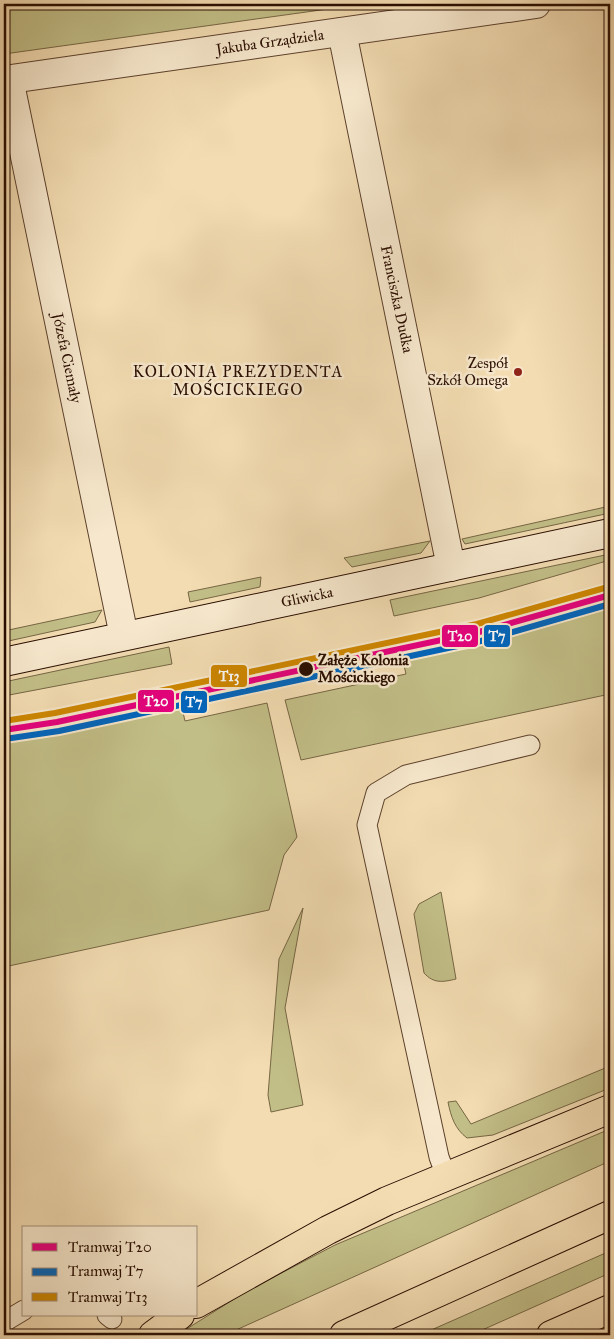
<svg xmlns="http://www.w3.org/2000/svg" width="614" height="1339" font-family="'IM FELL Great Primer',serif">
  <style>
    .green { fill: #c2be87; stroke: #766644 }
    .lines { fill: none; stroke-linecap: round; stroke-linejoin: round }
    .lane-casing { stroke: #5c412c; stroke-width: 21 }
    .street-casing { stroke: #5c412c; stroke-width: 30 }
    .secondary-casing { stroke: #290d00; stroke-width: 30 }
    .primary-casing { stroke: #290d00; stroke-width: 30 }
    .lane { stroke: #f7e8cd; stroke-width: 19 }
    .street { stroke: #f7e8cd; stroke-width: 28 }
    .secondary { stroke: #f7e8cd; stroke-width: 28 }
    .primary { stroke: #f3dcb2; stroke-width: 28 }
    .tram-1-casing { stroke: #f7e8cd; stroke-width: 10 }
    .tram-2-casing { stroke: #f7e8cd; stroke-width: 10 }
    .tram-3-casing { stroke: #f7e8cd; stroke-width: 10 }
    .tram-1 { stroke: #e5007d; stroke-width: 6 }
    .tram-2 { stroke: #0065bd; stroke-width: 6 }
    .tram-3 { stroke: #ce8700; stroke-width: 6 }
    .poi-dot { fill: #8f2418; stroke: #f7e8cd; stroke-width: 2 }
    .stop-dot { fill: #290d00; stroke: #f7e8cd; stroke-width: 2 }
    .labels { text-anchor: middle; stroke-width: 5; stroke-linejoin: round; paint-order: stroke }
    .street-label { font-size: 15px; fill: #290d00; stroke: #f7e8cd }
    .poi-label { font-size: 15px; fill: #290d00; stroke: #f7e8cd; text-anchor: end }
    .stop-label { font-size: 15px; font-weight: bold; fill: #290d00; stroke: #f7e8cd; text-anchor: start }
    .neighbourhood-label { font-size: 16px; letter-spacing: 1px; fill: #290d00; stroke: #f7e8cd }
    .line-badge { stroke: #f7e8cd; stroke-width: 2 }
    .badge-label { font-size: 14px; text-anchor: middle; font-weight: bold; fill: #fff }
  </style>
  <rect width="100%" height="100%" fill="#f3dcb2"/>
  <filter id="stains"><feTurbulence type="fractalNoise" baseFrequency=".004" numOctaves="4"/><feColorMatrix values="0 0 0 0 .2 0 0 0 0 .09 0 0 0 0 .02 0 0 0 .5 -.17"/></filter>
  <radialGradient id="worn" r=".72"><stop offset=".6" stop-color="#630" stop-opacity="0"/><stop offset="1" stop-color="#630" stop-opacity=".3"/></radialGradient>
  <g class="green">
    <path d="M4 4H364L4 54Z"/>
    <path d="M610 506V513L465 544 462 539Z"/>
    <path d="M430 541 421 553 352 567 344 558Z"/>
    <path d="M610 554V560L479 598 394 616 390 600Z"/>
    <path d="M261 577 260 587 190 602 188 592Z"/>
    <path d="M610 607V694L301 760 285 700 406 674 403 661 491 641Z"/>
    <path d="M102 610 95 622 4 642V631Z"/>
    <path d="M169 647 172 664 4 696V682Z"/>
    <path d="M267 703 297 837 284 855 269 910 4 967V742L182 708 185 721Z"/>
    <path d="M441 892 456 979C443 982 434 984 424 973L414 914 419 904Z"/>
    <path d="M303 908 285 1008 303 1105 271 1112 268 1095 279 959Z"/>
    <path d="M610 1066V1088L493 1135 467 1138C455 1129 451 1117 448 1102L456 1101 471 1124Z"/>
    <path d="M610 1129V1161L225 1335H177L247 1291 335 1245Z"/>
    <path d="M610 1251V1273L471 1335H420Z"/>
  </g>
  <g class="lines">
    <g class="lane-casing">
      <g id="lane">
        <path d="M446 1176 439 1157 428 1106 367 825 376 793 406 775 530 745"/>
        <path d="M107 1315 112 1319"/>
        <path d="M4 1322 24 1310"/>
      </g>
    </g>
    <g class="street-casing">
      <g id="street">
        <path d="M342 32 451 567"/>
        <path d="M9 79 124 636"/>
        <path d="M4 80 536 4"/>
      </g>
    </g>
    <g class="secondary-casing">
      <path id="secondary" d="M4 662 610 533"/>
    </g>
    <g class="primary-casing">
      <g id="primary">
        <path d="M196 1304 328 1230 387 1201 610 1109"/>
        <path d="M153 1335 180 1315"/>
        <path d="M344 1335 610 1215"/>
        <path d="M551 1335 610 1309"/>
      </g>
    </g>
    <use href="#lane" class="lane"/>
    <use href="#street" class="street"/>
    <use href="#secondary" class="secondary"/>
    <use href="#primary" class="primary"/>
    <g class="tram-1-casing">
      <path id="tram-1" d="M4 730 57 722 479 632 610 595"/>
    </g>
    <g class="tram-2-casing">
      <path id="tram-2" d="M5 739 59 731 481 641 610 604"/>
    </g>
    <g class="tram-3-casing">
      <path id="tram-3" d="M4 721 55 713 477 624 608 587"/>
    </g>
    <use href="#tram-1" class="tram-1"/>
    <use href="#tram-2" class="tram-2"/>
    <use href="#tram-3" class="tram-3"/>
  </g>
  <circle class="poi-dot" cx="518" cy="372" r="5"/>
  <circle class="stop-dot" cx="306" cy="669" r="8"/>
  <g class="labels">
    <g class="street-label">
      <text transform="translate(270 42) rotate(-8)" y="5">Jakuba Grządziela</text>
      <text transform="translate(397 299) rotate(78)" y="5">Franciszka Dudka</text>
      <text transform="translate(67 358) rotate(78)" y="5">Józefa Ciemały</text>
      <text transform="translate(307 597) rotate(-12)" y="5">Gliwicka</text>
    </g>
    <g class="poi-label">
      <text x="508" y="368">Zespół<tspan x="508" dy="17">Szkół Omega</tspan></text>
    </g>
    <g class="stop-label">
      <text x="318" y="665">Załęże Kolonia<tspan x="318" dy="17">Mościckiego</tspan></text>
    </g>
    <g class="neighbourhood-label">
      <text x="238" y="377">KOLONIA PREZYDENTA<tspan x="238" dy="18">MOŚCICKIEGO</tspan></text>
    </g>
  </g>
  <g class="line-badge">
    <rect x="441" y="624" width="38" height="24" rx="5" fill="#e5007d"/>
    <rect x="483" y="624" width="28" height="24" rx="5" fill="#0065bd"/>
    <rect x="210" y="664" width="38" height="24" rx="5" fill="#ce8700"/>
    <rect x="137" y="689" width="38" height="24" rx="5" fill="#e5007d"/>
    <rect x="180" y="690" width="28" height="24" rx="5" fill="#0065bd"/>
  </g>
  <g class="badge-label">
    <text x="460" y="641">T20</text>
    <text x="497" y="641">T7</text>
    <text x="229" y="681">T13</text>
    <text x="156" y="706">T20</text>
    <text x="194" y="707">T7</text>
  </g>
  <rect width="614" height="1339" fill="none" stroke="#f3dcb2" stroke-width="20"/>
  <rect x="5" y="5" width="604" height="1329" fill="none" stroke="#290d00" stroke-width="2.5"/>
  <rect x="10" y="10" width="594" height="1319" fill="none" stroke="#290d00"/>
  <rect x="22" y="1226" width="175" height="90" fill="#f7e8cd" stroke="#a5907b"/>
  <rect x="32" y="1243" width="25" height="8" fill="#e5007d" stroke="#a5907b"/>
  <text x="68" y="1252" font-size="15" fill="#290d00">Tramwaj T20</text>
  <rect x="32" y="1268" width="25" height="8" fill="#0065bd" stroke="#a5907b"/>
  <text x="68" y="1276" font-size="15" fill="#290d00">Tramwaj T7</text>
  <rect x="32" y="1293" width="25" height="8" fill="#ce8700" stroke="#a5907b"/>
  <text x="68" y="1302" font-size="15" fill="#290d00">Tramwaj T13</text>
  <rect width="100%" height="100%" filter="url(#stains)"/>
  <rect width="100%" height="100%" fill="url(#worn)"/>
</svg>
